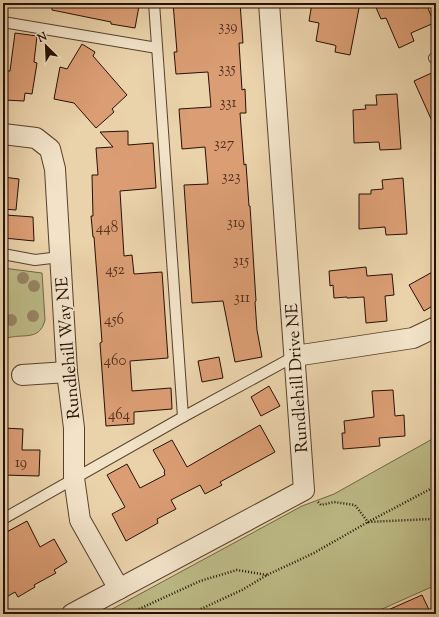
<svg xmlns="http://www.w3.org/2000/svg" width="439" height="617" font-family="'Sorts Mill Goudy',serif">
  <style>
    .green { fill: #bcba85; stroke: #726545 }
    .building { fill: #db9d74; stroke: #281005 }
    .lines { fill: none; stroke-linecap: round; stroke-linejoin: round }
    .service-casing { stroke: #58402e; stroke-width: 12 }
    .minor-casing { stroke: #58402e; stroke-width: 22 }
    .path { stroke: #281005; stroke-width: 2.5; stroke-dasharray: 1 2; stroke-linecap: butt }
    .service { stroke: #f1e2c8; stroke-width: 10 }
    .minor { stroke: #f1e2c8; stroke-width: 20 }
    .tree { fill: #988364 }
    .labels { text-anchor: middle; stroke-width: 3.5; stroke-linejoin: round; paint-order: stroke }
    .number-label { font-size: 15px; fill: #553321 }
    .street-label { font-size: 17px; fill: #281005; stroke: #f1e2c8 }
  </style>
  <rect width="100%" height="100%" fill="#ead2aa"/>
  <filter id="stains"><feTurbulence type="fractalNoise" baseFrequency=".005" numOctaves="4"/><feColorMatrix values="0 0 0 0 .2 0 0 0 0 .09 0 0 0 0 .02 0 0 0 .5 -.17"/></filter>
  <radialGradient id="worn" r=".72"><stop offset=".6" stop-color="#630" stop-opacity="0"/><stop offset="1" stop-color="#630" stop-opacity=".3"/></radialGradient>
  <g class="green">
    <path d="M3 268 42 273 45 320C39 344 19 331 3 340Z"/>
    <path d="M436 437V585L371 614H103L302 506 334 494Z"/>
  </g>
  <g class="building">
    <path d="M52 3H125L139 6 135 28 111 24V22L52 10Z"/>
    <path d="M173 3H240L243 43H239L242 90 245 89 246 113H240L244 165 246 164 249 206H250L256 301 255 302 257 330 262 357 235 362 223 301 192 303 184 185 208 184 205 147 182 149 179 109 211 107 208 72 176 74 174 52H177Z"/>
    <path d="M312 3H360L350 55 335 52 336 46 334 45 316 41 319 23 309 21Z"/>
    <path d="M374 3H414L416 8 426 3 434 23 411 33 414 41 399 48 386 18 381 19Z"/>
    <path d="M15 33 37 36 34 62 37 63 32 94 25 93 24 101 4 100 3 98V71H10Z"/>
    <path d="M82 44 95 52 93 56 127 95 112 109 114 112 96 128 74 103 54 99 60 67 67 69Z"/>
    <path d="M436 71V130L414 81Z"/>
    <path d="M397 94 401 149 380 150 379 142 354 143 353 110 366 109 365 105H377L376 95Z"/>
    <path d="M128 131V145L153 143 156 188 120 191 124 256 132 255 134 274 162 272 168 358 130 361 132 391 171 388 172 409 134 412V424L106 426 100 343 102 342 99 302 94 237H93L91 216H93L92 175H98L96 148 113 147 100 132Z"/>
    <path d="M3 177 19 179 16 210 3 209Z"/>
    <path d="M403 178 407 234 386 235 385 227 359 229V194H371V190L383 189 382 180Z"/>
    <path d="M6 215 33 217 34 241 4 238Z"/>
    <path d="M366 267 367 276 392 274 394 295 385 296 387 321 366 323 364 297 347 298V297L334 298 333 285 330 286 329 271Z"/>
    <path d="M436 270V304L424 311 409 285Z"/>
    <path d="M219 357 223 378 202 382 198 361Z"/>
    <path d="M269 386 280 406 261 416 251 397Z"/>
    <path d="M393 390 395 416 404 415 405 436 379 438 380 446 343 449 342 433H345L344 421 374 417 372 391Z"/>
    <path d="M260 425 275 452 220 482 222 485 205 494 200 485 171 500 176 509 157 519 158 523 126 541 112 514 125 507 107 475 127 464 140 488 165 475 164 472 165 471 153 450 172 440 187 467Z"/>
    <path d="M3 428 23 429 22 450H40L39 476 3 475Z"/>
    <path d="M27 521 40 547 54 539 67 562 54 570 56 573 34 585 35 587 18 597 15 592 3 599V534Z"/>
    <path d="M422 595 431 614H379Z"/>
  </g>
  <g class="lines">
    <g class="service-casing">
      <g id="service">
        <path d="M154 3 183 417"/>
        <path d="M3 22 157 48"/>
        <path d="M434 58 436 57"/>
        <path d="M3 254 35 260 60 257"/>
        <path d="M3 519 183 417 295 356"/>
      </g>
    </g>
    <g class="minor-casing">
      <g id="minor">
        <path d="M3 134 36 138 50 149 55 169 67 372 74 428V478L80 520 119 589"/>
        <path d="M295 356 413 338 436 327"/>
        <path d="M22 375 67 372"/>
        <path d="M72 614 304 490 269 3"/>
      </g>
    </g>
    <g class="path">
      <path d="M318 502 321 505 334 502 355 505 368 522 436 486"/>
      <path d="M128 614 200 581 237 570 267 575"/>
      <path d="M190 614 242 590 267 575 314 553 368 522 431 519 436 521"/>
    </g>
    <use href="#service" class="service"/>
    <use href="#minor" class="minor"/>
  </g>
  <g class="tree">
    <circle cx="23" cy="278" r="6"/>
    <circle cx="34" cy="286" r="6"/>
    <circle cx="33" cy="316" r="6"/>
    <circle cx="11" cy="320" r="6"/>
  </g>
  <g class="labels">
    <g class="number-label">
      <text x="228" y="31">339</text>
      <text x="227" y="73">335</text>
      <text x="228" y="107">331</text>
      <text x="224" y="148">327</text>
      <text x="231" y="181">323</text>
      <text x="236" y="227">319</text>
      <text x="107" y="232">448</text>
      <text x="241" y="265">315</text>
      <text x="115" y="274">452</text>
      <text x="242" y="302">311</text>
      <text x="114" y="324">456</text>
      <text x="115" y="365">460</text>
      <text x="119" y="419">464</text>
      <text x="21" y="467">19</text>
    </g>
    <g class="street-label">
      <text transform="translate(67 348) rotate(-95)" y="6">Rundlehill Way NE</text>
      <text transform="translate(296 378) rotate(-94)" y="6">Rundlehill Drive NE</text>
    </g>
  </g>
  <rect width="439" height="617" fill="none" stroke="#ead2aa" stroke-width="16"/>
  <rect x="4" y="4" width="431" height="609" fill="none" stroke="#281005" stroke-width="2"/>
  <rect x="8" y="8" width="423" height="601" fill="none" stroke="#281005"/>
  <g transform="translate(46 46) rotate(336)" stroke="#f1e2c8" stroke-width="3" paint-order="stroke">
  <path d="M0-3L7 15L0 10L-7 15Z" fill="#281005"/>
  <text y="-6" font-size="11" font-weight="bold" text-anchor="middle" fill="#281005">N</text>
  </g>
  <rect width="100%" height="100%" filter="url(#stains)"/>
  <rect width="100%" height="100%" fill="url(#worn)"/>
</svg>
